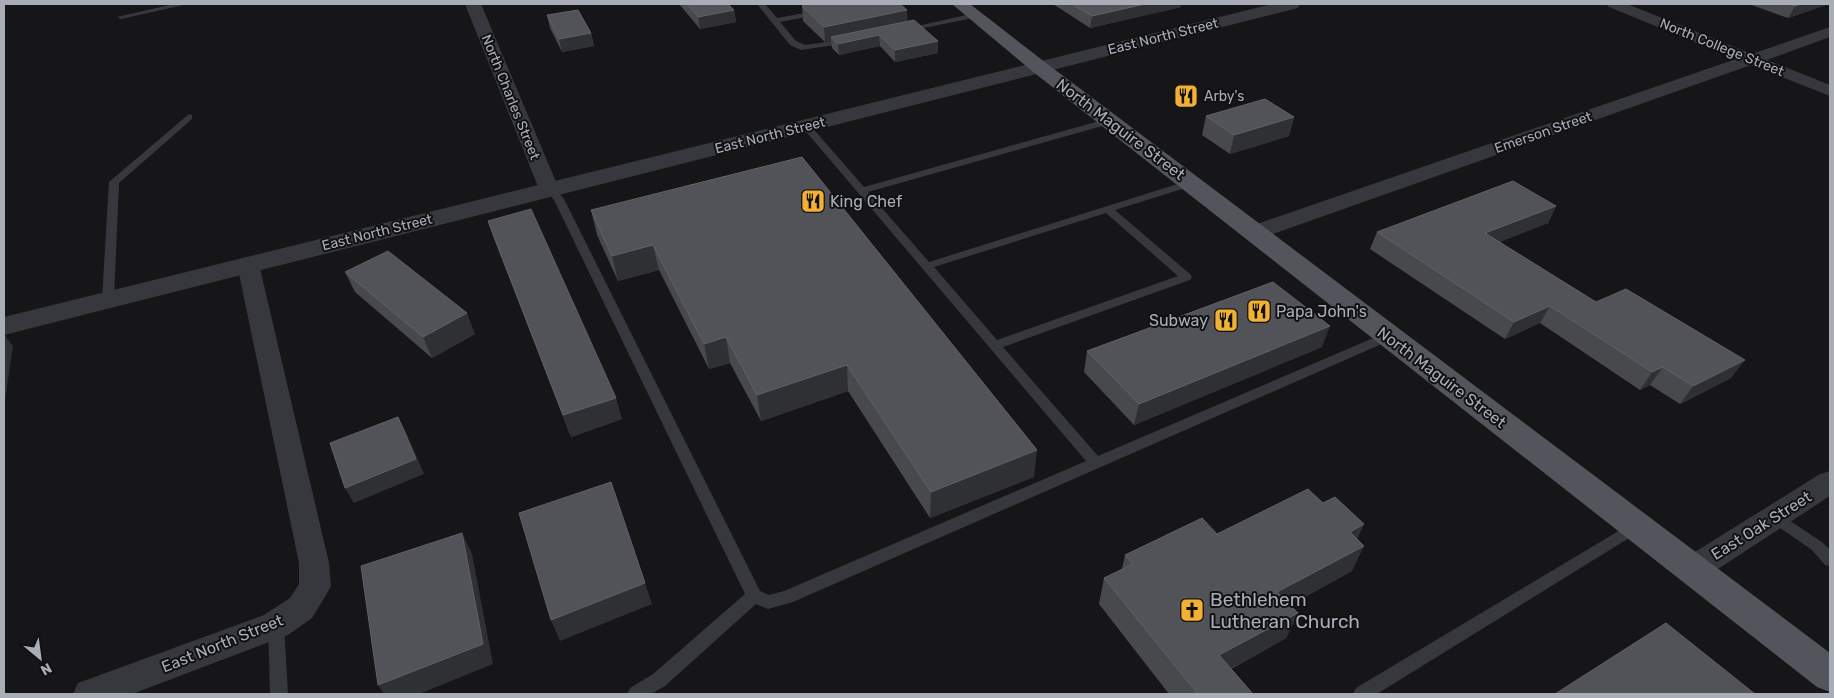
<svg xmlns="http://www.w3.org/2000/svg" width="1834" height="698" font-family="Rubik,sans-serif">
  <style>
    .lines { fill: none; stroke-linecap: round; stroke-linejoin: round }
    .service { fill: #37383d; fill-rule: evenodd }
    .minor { fill: #37383d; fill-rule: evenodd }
    .tertiary { fill: #37383d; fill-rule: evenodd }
    .primary { fill: #53555c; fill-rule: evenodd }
    .wall { fill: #47494d }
    .shaded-wall { fill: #2f3033 }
    .building { fill: #525359; stroke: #5f6168 }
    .labels { text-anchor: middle; stroke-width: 4; stroke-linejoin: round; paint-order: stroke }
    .far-street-label { font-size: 14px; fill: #a8adb8; stroke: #111113 }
    .far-poi-label { font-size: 14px; fill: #a8adb8; stroke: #111113; text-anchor: start }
    .street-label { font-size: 16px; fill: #a8adb8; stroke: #111113 }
    .poi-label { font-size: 16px; fill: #a8adb8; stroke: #111113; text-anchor: start }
    .near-poi-label { font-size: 19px; fill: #a8adb8; stroke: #111113; text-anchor: start }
  </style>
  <rect width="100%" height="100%" fill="#161618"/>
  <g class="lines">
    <g class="service">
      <path d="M174 4H188L121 19 117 17Z"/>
      <path d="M757 4H765L777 18 822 10V14L780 22 796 41 805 45 848 39 852 41 848 43 801 50 790 45Z"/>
      <path d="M975 13H978V17L904 32 900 30Z"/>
      <path d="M189 114 192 115V119L119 183 114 299 108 303 104 302 102 299 109 182Z"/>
      <path d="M1110 118 1113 119V123L868 192 929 262 1187 181H1195V185L1115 210 1190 274 1192 277 1190 280 1003 347 1098 456 1385 333H1393L1395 336 1393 339 793 602 768 609 756 604 665 686 651 694H627L630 688 653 674 745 594 554 200 544 189 545 187H553L564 199 760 591 769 595 784 591 1086 461 803 128V124H809L864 187ZM1106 213 1178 276 997 340 934 267Z"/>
      <path d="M1775 511 1822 542 1830 550V566L1825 565 1812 550 1770 521 1768 517 1770 513Z"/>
      <path d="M1637 520 1642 522 1644 526 1642 530 1377 694H1353L1356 688Z"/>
      <path d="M276 618 282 620 284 625 288 694H270L268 625 270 620Z"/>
    </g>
    <g class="minor">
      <path d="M465 4H481L559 189 556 193 549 195 542 193 539 189Z"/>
      <path d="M1606 4H1627L1752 54 1830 27V37L1767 60 1830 85V96L1751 65 1264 237 1256 239 1248 237 1245 232 1248 227 1736 59 1609 7Z"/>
      <path d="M248 257 256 259 259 264 329 563 331 586 326 595 312 618 288 635 132 694H73L78 683 264 615 290 598 299 584V563L237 264 240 259Z"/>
      <path d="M1830 471V496L1704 578 1693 582 1682 578 1677 569 1682 560 1820 474Z"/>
    </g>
    <path class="tertiary" d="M1272 4H1300L1298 8 4 335V317Z"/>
    <path class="primary" d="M952 4H970L1046 63 1830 653V692L1817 687 1032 71Z"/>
  </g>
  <g class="wall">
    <path d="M679 4H728L734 10 736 22 700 29Z"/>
    <path d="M1053 4H1181V7L1090 28Z"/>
    <path d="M1749 4H1829L1788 18Z"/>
    <path d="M802 6 908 21 938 41V53L895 62 880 46 839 55 832 48 831 41 825 42 803 21Z"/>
    <path d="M547 15 591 33 594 46 562 52 550 28Z"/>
    <path d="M1206 116 1294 117 1289 136 1230 154 1202 135Z"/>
    <path d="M802 157 1034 477 930 518 848 391 761 421 730 363 709 369 659 270 618 281 597 235 591 210Z"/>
    <path d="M1556 206 1548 223 1499 242 1596 302 1731 378 1680 404 1650 385 1640 390 1540 323 1505 339 1370 249 1377 232Z"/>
    <path d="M488 221 622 419 571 437 495 241Z"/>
    <path d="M345 272 475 334 432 358 355 292Z"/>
    <path d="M1322 347 1134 425 1084 372 1087 351Z"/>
    <path d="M1323 503 1364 524 1357 539 1352 571 1290 605 1298 613 1286 638 1231 669 1253 694H1169L1099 604 1104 578 1122 569 1125 555 1217 534Z"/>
  </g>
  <g class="shaded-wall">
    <path d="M1145 4H1181V7L1090 28 1092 16Z"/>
    <path d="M1801 4H1829L1788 18 1795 6Z"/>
    <path d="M734 10 736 22 700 29 698 17Z"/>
    <path d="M907 10 908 25 831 37V41L825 42 824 27Z"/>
    <path d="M591 33 594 46 562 52 559 39Z"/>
    <path d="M879 35 880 46 839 55 838 44Z"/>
    <path d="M938 41V53L895 62V50Z"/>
    <path d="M1294 117 1289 136 1230 154 1234 135Z"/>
    <path d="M1556 206 1548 223 1477 251 1485 233Z"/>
    <path d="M653 245 659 270 618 281 612 256Z"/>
    <path d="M1550 306 1540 323 1505 339 1514 322Z"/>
    <path d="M467 313 475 334 432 358 423 337Z"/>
    <path d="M1330 326 1322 347 1134 425 1139 404Z"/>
    <path d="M4 334 13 346 4 407Z"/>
    <path d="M726 337 730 363 709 369 704 344Z"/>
    <path d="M1745 360 1731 378 1680 404 1693 386Z"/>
    <path d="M847 365 848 391 761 421 757 395Z"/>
    <path d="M1663 367 1650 385 1640 390 1652 372Z"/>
    <path d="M616 398 622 419 571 437 563 415Z"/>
    <path d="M398 417 406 432 424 474 354 503 345 488Z"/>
    <path d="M1037 450 1034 477 930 518 931 492Z"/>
    <path d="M1364 524 1352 550 1350 532Z"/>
    <path d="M462 533 472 554 493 664 419 694H384L378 685Z"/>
    <path d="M1364 546 1352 571 1267 617 1277 592Z"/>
    <path d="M645 583 652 604 560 641 551 620Z"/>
    <path d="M1298 613 1286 638 1210 680 1219 655Z"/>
  </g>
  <g class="building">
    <path d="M687 4H728L734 10 698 17Z"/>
    <path d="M810 4H900L907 10 824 27 802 6Z"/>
    <path d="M1072 4H1145L1092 16Z"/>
    <path d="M1790 4H1801L1795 6Z"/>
    <path d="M578 10 591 33 559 39 547 15Z"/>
    <path d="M914 20 938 41 895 50 879 35 838 44 831 37Z"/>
    <path d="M1265 99 1294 117 1234 135 1206 116Z"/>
    <path d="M802 157 1037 450 931 492 847 365 757 395 726 337 704 344 653 245 612 256 591 210Z"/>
    <path d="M1513 181 1556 206 1485 233 1596 302 1626 289 1745 360 1693 386 1663 367 1652 372 1550 306 1514 322 1377 232Z"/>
    <path d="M531 209 616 398 563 415 488 221Z"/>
    <path d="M388 251 467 313 423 337 345 272Z"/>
    <path d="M1273 282 1330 326 1139 404 1087 351Z"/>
    <path d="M398 417 416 459 345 488 330 443Z"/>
    <path d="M611 482 645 583 551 620 519 513Z"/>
    <path d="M1308 489 1323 503 1335 497 1364 524 1350 532 1364 546 1277 592 1298 613 1219 655 1253 694H1198L1104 578 1133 564 1125 555 1202 518 1217 534Z"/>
    <path d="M462 533 483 644 378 685 361 566Z"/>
    <path d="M1666 623 1755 694H1555Z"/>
  </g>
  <defs>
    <g id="restaurant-square" transform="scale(1.25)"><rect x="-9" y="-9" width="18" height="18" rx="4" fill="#f2b134" stroke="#111113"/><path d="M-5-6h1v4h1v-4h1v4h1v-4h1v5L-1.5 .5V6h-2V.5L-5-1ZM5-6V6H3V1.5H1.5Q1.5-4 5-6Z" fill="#111"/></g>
    <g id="church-square" transform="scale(1.25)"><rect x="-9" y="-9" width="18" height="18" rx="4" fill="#f2b134" stroke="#111113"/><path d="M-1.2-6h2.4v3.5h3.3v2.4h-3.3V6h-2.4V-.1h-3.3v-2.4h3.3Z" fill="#111"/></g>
  </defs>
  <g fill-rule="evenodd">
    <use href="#restaurant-square" x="1186" y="96"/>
    <use href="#restaurant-square" x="813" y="201"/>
    <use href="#restaurant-square" x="1259" y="311"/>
    <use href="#restaurant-square" x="1226" y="320"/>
    <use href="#church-square" x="1192" y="610"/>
  </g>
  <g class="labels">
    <g class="far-street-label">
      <text transform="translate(1163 36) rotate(-14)" y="5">East North Street</text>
      <text transform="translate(1722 47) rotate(22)" y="5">North College Street</text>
      <text transform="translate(511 97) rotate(68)" y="5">North Charles Street</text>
      <text transform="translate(1543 132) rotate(-19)" y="5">Emerson Street</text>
      <text transform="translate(770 135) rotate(-14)" y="5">East North Street</text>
      <text transform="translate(377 232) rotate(-14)" y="5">East North Street</text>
    </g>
    <g class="far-poi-label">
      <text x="1204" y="101">Arby's</text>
    </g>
    <g class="street-label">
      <text transform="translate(1121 129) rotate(37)" y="6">North Maguire Street</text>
      <text transform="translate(1442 377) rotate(37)" y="6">North Maguire Street</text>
      <text transform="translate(1761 525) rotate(-32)" y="6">East Oak Street</text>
      <text transform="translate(222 643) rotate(-22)" y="6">East North Street</text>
    </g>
    <g class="poi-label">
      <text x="830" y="207">King Chef</text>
      <text x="1276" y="317">Papa John's</text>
      <text x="1208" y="326" text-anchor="end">Subway</text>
    </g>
    <g class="near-poi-label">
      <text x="1210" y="606">Bethlehem<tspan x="1210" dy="22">Lutheran Church</tspan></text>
    </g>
  </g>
  <rect width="1834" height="698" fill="none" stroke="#a8adb8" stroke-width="10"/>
  <g transform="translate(40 658) rotate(151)" stroke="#111113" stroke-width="4" paint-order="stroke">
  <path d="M0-4L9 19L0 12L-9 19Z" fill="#a8adb8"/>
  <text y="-8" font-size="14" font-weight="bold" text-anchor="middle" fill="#a8adb8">N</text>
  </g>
</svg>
